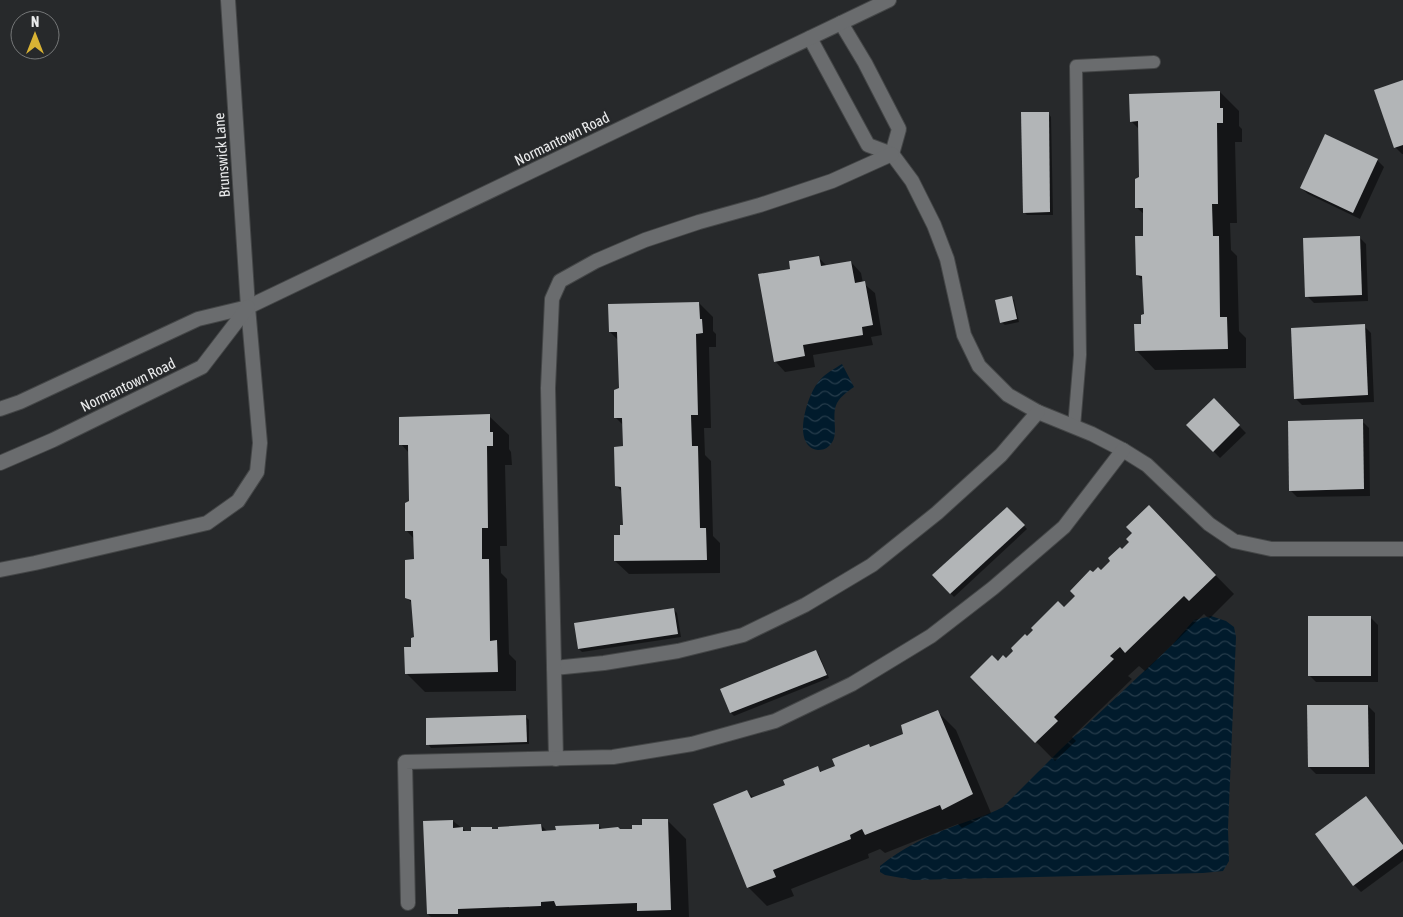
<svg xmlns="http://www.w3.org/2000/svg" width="1403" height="917" font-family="'Asap Condensed',sans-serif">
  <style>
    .water { fill: url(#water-waves) }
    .shadow { fill: #0007 }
    .building { fill: #b2b5b7 }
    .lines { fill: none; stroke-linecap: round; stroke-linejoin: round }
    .service-casing { stroke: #444647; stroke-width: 14 }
    .minor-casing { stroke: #444647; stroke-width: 16 }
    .tertiary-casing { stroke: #444647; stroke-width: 16 }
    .service { stroke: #6a6c6e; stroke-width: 12 }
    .minor { stroke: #6a6c6e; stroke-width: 14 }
    .tertiary { stroke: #6a6c6e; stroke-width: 14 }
    .labels { text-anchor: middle; stroke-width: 5; stroke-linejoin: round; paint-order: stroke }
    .street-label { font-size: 15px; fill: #eaebec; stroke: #27292b }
  </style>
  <defs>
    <pattern id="water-waves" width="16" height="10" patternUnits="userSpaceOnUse" patternTransform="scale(1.25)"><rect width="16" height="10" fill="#011b2c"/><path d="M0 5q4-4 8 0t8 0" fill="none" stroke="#263c4b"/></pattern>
  </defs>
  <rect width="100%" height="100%" fill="#27292b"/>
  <g class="water">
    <path d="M842 364 854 387C848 391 841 396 837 403 830 417 841 436 829 446 826 449 822 450 818 450 790 446 808 392 820 380 826 373 834 369 842 364Z"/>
    <path d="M1211 616 1226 621 1234 627 1236 637 1228 828 1229 861 1223 871 1203 873 913 880 885 875 880 872V866C901 849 927 836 952 827 969 820 986 816 1003 807L1062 748 1172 645 1194 620Z"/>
  </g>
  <g class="shadow">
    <path d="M1403 82V154H1402L1395 147Z"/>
    <path d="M1220 92 1239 111V126L1242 129V142H1235L1237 223H1230L1231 250 1237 256 1239 331 1246 338V368L1155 370 1136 350 1145 315 1143 281 1137 275 1145 237V215L1136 207 1141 178 1140 130 1131 121Z"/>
    <path d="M1048 113 1051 117 1053 215H1027L1024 212Z"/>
    <path d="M1377 160 1384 167 1360 219 1308 194 1301 188Z"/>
    <path d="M1359 237 1366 244 1368 301 1314 303 1307 296Z"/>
    <path d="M818 257 827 266 851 262 861 273 863 283 875 293 882 335 871 337 873 345 813 355 815 367 785 372 775 361 791 270Z"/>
    <path d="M1011 297 1014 300 1019 322 1005 325 1001 322Z"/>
    <path d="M699 303 713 317V331L716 334V347H709L711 428H704L705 455 711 461 713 536 720 543V573L629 574 615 561 624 526 622 492 616 485 624 448V426L616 418 620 389 619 341 610 332Z"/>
    <path d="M1364 326 1371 333 1374 402 1302 405 1295 398Z"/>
    <path d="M1214 400 1246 433 1220 458 1188 425Z"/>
    <path d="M489 416 509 435V449L511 452 512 465H505L507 546H500L501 573 507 579 509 654 516 661V691L425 692 406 673 415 638 413 604 407 598 415 560 414 539 406 530 411 501 409 453 401 444Z"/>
    <path d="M1362 421 1369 428 1370 496 1297 497 1290 490Z"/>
    <path d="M1007 508 1027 529 954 597 934 576Z"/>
    <path d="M1167 526 1234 594 1209 619 1204 614 1145 671 1139 666 1128 676 1132 679 1072 737 1076 741 1055 761 972 677 998 663 1006 660 1027 638 1064 608 1077 596 1093 574 1101 572 1122 551Z"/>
    <path d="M674 610 677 613 681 637 582 652 579 649 575 624Z"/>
    <path d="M1371 618 1378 625V682H1316L1309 675Z"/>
    <path d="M816 651 819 655 829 678 734 716 731 713 722 689Z"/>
    <path d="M1368 706 1375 713V774H1316L1309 767Z"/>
    <path d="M937 711 956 730 991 813 962 828 958 824 885 853 880 849 868 854 869 858 791 889 794 896 767 906 748 887 747 791 754 798 786 786 818 768 822 772 837 767 869 746 871 748 904 735Z"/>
    <path d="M525 716 529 720V744L431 748 428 744Z"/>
    <path d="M1366 798 1403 844V861L1361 892 1354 885Z"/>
    <path d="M667 820 686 839 689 917H431L428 914 453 821 467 832 491 828 494 830 541 825 548 832 598 825 603 830H633Z"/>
  </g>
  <g class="building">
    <path d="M1403 80V145L1394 148 1374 90Z"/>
    <path d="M1220 91V108H1223V123H1217L1218 204H1212L1213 236H1219L1220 317H1227L1228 349 1135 351 1134 324H1141V315L1144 314 1142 276 1136 275 1135 236H1143V208H1135V179L1139 177 1138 121 1130 122 1129 94Z"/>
    <path d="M1021 112H1049L1050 212 1023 213Z"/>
    <path d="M1325 134 1378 159 1353 213 1300 188Z"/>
    <path d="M1360 236 1362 295 1305 297 1303 238Z"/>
    <path d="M819 256 821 266 851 261 855 283 865 281 873 325 862 327 863 335 803 345 805 356 774 362 758 274 790 269 789 261Z"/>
    <path d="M1012 296 1017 319 1000 323 995 300Z"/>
    <path d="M699 302 700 319H702L703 333 696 334 698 415H691L692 446H698L700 528H706L707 560 614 561V535H620V525H623L621 487 615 486 614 447 623 446 622 418H614V390L619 388 617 332H609L608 304Z"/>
    <path d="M1365 324 1368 395 1294 399 1291 328Z"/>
    <path d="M1214 398 1240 425 1213 452 1186 425Z"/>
    <path d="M490 414V432H493V446H487L488 528H482V559H489L490 641 497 640 498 672 405 674 404 647H411V638L414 637 411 600 405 598V560L414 559 413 531H405V503L409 501 408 445H399V417Z"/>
    <path d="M1363 419 1364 489 1289 491 1288 421Z"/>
    <path d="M1149 505 1216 575 1189 601 1184 596 1125 653 1120 647 1110 656 1114 659 1054 717 1058 721 1035 743 970 677 992 655 998 661 1003 655 1006 658 1013 651 1011 648 1025 634 1027 636 1033 630 1031 628 1058 601 1064 607 1075 596 1070 591 1090 570 1093 572 1098 567 1101 570 1110 561 1108 558 1120 547 1122 549 1129 542 1126 539 1132 533 1126 527Z"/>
    <path d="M1007 507 1025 525 950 594 932 575Z"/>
    <path d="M674 608 678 634 578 649 574 623Z"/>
    <rect x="1308" y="616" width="63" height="60"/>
    <path d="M816 650 827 675 730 713 720 689Z"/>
    <path d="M1307 705H1368L1369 767H1308Z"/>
    <path d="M938 710 973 794 942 810 940 805 865 835 862 829 850 835 851 839 773 870 776 877 747 888 713 804 747 790 751 798 785 785 783 780 818 766 820 772 835 766 832 759 869 744 870 747 903 734 901 725Z"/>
    <path d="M526 715 527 742 426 745V718Z"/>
    <path d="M1366 796 1403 845V849L1353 886 1315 834Z"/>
    <path d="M642 819H668L671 910 637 911V903L556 906 554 901 541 902V906L458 909V914H427L423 821 453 820V828L463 827V831H471V827H492V829H498V827L541 824 542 831 556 830 555 826 599 824V829L618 827 620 829H632V825H642Z"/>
  </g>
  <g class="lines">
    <g class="service-casing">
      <path id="service" d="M1074 427 1080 355 1076 66 1154 62"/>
    </g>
    <g class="minor-casing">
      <g id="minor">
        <path d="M841 23 865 63 899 129 892 154"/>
        <path d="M810 38 868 145 892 154 912 181 934 225 947 259 964 335 979 366 1008 395 1038 412 1092 434 1123 450 1147 465 1209 524 1234 541 1271 549H1403"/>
        <path d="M0 570 35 563 207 523 238 501 257 472 260 443 248 307 228 0"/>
        <path d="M554 668 604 663 678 651 743 635 805 605 872 565 937 513 1001 455 1038 412"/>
        <path d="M556 759 548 388 552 299 560 281 596 261 645 240 699 222 760 205 832 181 892 154"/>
        <path d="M408 903 405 762 613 757 692 744 775 721 852 684 931 636 993 588 1064 527 1123 450"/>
      </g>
    </g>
    <g class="tertiary-casing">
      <g id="tertiary">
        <path d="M0 409 20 402 198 319 248 307 889 0"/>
        <path d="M0 463 53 440 202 367 248 307"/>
      </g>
    </g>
    <use href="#service" class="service"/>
    <use href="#minor" class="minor"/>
    <use href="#tertiary" class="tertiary"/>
  </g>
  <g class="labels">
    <g class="street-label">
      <text transform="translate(562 139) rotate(-26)" y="5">Normantown Road</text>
      <text transform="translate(222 155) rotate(-94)" y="5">Brunswick Lane</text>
      <text transform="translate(128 385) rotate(-26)" y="5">Normantown Road</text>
    </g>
  </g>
  <g transform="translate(35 35)"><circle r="24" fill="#27292b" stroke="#757778"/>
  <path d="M0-4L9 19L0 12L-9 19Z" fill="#d9b334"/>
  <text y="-8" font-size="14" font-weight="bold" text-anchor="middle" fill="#eaebec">N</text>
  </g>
</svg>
